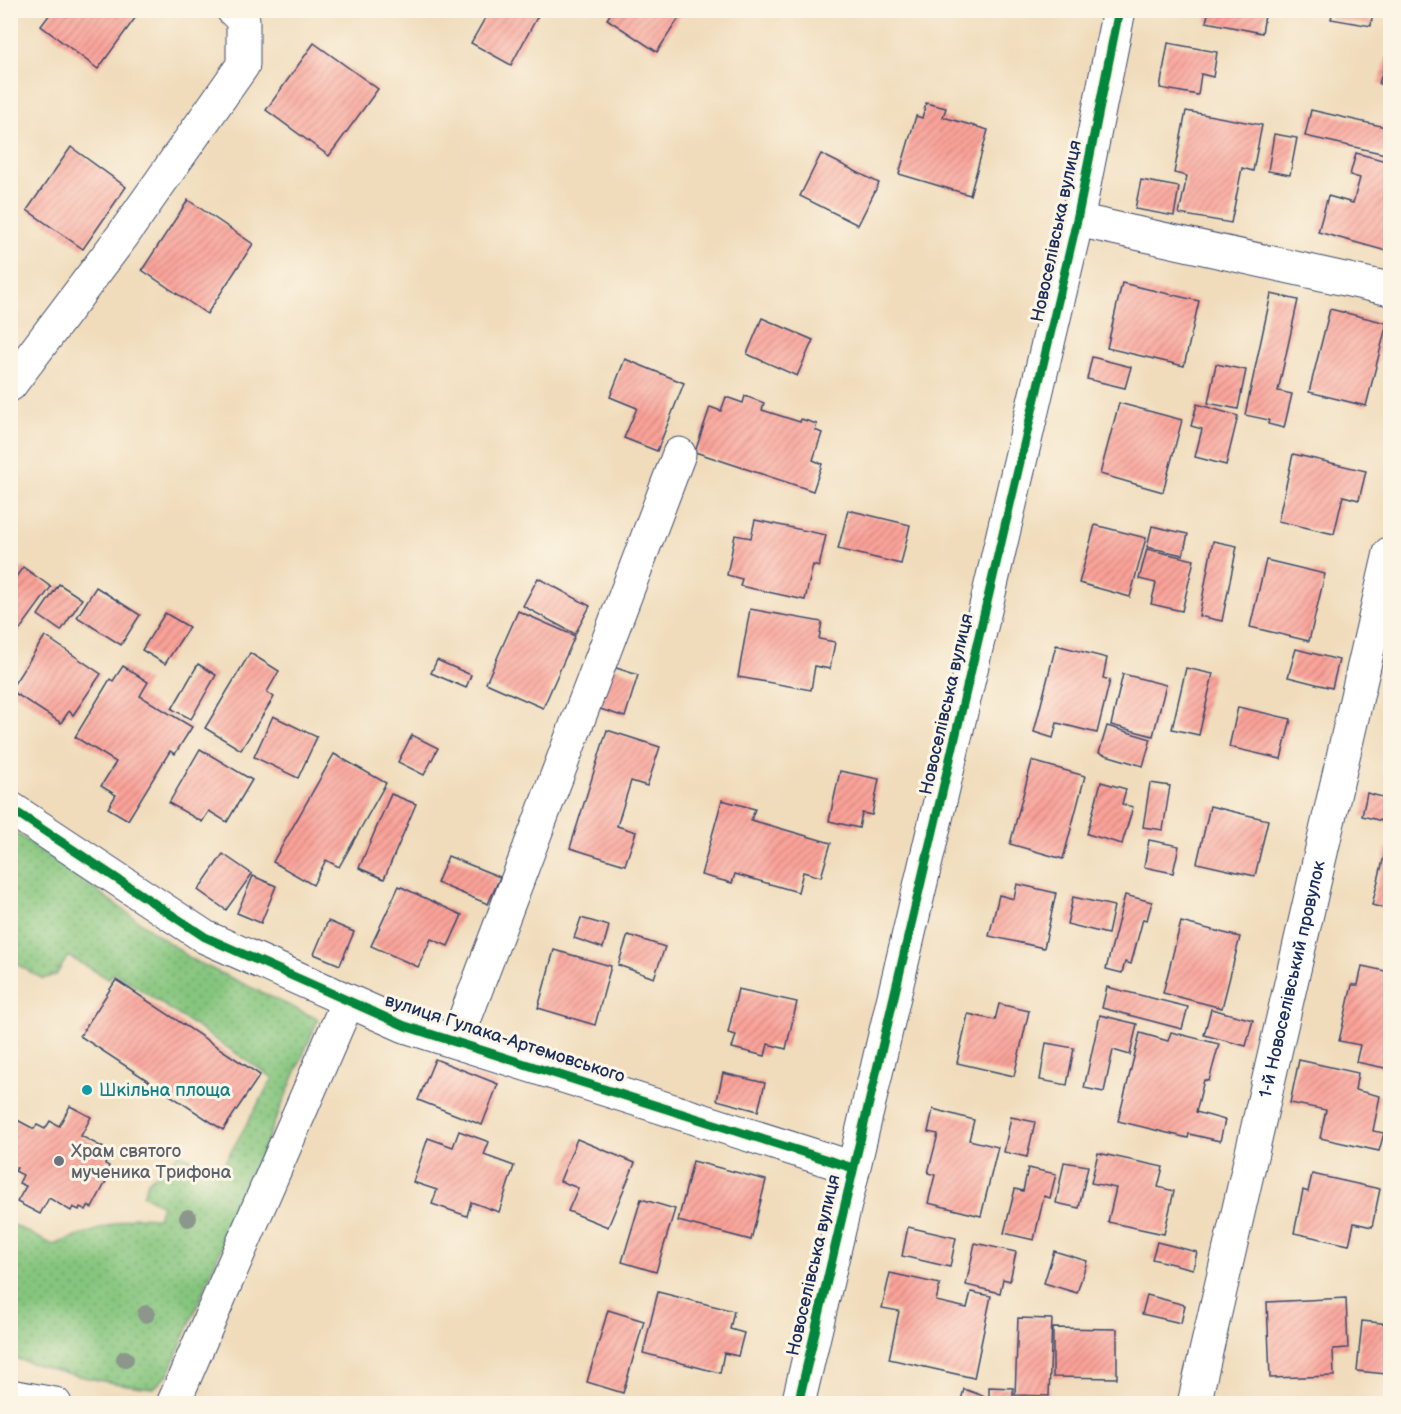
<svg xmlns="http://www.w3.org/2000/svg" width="1401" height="1414" font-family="'Balsamiq Sans',sans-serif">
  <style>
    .grass { fill: url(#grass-dots); stroke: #507a6e; stroke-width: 1.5 }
    .building { fill: url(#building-hatch) }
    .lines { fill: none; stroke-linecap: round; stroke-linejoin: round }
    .minor-casing { stroke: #3b496c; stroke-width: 35 }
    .minor { stroke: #fff; stroke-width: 33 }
    .cycleway-casing { stroke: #fcf5e5; stroke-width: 13 }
    .cycleway { stroke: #00873e; stroke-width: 9 }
    .tree { fill: #8c968d }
    .culture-dot { fill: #0f9aa8; stroke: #fcf5e5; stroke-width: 2 }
    .worship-dot { fill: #6b7280; stroke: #fcf5e5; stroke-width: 2 }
    .labels { text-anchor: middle; stroke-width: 6; stroke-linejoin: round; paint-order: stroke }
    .street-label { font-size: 18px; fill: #1b2f5e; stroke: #fcf5e5 }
    .culture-label { font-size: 18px; fill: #0d838f; stroke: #fcf5e5; text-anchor: start }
    .worship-label { font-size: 18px; fill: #5b616d; stroke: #fcf5e5; text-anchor: start }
  </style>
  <defs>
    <pattern id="grass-dots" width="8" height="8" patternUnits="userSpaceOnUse" patternTransform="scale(1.5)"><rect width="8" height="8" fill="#85c57d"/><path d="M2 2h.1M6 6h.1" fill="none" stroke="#6ca06a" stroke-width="1.8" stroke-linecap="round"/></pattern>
    <pattern id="building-hatch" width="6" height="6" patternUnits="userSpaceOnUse" patternTransform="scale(1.5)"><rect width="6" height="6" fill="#fba399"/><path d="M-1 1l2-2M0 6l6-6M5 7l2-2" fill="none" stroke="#ca8580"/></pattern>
  </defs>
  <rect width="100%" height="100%" fill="#fcf5e5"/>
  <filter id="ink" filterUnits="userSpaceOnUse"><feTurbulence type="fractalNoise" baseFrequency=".0167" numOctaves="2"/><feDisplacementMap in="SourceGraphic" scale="12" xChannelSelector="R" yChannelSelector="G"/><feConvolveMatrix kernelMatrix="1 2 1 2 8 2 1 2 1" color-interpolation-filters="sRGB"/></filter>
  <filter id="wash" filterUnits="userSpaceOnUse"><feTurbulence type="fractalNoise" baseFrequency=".008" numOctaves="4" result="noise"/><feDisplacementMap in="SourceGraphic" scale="24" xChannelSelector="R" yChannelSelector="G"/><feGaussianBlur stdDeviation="1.35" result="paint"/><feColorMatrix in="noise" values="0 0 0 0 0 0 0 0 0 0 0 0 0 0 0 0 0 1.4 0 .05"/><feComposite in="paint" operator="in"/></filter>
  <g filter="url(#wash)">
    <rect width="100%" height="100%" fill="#f0dcbb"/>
    <path class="grass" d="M11 829 193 960 318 1019 169 1373 154 1388C105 1384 57 1372 11 1357L10 1223 53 1245 134 1217 158 1218 162 1205 143 1195 148 1182 180 1153 218 1174 273 1078 114 972 109 979 68 956 56 975 43 979 11 961Z"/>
    <g id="blocks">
      <g class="building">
        <path d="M53 10H141L98 69 41 26Z"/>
        <path d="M500 10H541L511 65 471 43 488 13 497 17Z"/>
        <path d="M613 10H684L657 52 607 19Z"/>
        <path d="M1209 10H1266L1262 33 1206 22Z"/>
        <path d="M1333 10H1373L1371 26 1331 19Z"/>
        <path d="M314 43 378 89 329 156 266 110Z"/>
        <path d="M1168 43 1217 52 1213 77 1201 74 1198 95 1160 88Z"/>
        <path d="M1390 46V87L1379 84Z"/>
        <path d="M926 103 946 108 943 117 988 130 970 195 899 174 916 116 922 118Z"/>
        <path d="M1311 110 1390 128V155L1305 136Z"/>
        <path d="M1186 111 1262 125 1253 171 1242 168 1231 223 1179 214 1187 176 1174 173Z"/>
        <path d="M1274 134 1297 138 1290 175 1268 171Z"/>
        <path d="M71 147 126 187 83 249 27 210Z"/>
        <path d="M1356 153 1390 162V252L1318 232 1328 196 1353 203 1360 178 1350 175Z"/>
        <path d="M821 154 879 183 858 225 800 196Z"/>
        <path d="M1141 180 1179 187 1174 216 1135 209Z"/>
        <path d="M188 200 253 244 207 314 142 270Z"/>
        <path d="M1122 283 1199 301 1184 366 1107 348Z"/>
        <path d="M1271 294 1298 300 1278 391 1292 394 1284 428 1268 424 1269 420 1245 415Z"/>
        <path d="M1330 309 1387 323 1366 406 1309 392Z"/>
        <path d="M762 318 813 340 797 376 747 354Z"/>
        <path d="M1092 357 1131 367 1125 388 1087 379Z"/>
        <path d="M625 359 684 383 657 451 624 438 637 408 610 397Z"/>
        <path d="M1216 364 1246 370 1238 409 1208 403Z"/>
        <path d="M745 396 764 403 762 410 800 422 801 419 817 424 815 430 822 433 813 460 822 464 813 491 695 452 710 407 721 411 726 397 743 403Z"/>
        <path d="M1119 403 1182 420 1163 492 1100 474Z"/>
        <path d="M1197 404 1238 416 1226 465 1195 457 1202 429 1191 426Z"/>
        <path d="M1293 454 1366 471 1359 500 1343 496 1334 534 1278 521Z"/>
        <path d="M848 510 910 525 901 564 838 549Z"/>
        <path d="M755 520 826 535 819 567 813 565 805 600 740 586 742 579 727 575 735 535 751 538Z"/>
        <path d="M1095 525 1146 538 1130 597 1079 583Z"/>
        <path d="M1152 526 1188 534 1183 555 1147 547Z"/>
        <path d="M1213 541 1237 546 1222 621 1199 616Z"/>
        <path d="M1147 549 1194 560 1182 611 1151 604 1156 583 1139 579Z"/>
        <path d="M1266 560 1325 574 1309 641 1250 627Z"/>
        <path d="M23 567 51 587 10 643V585Z"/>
        <path d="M538 578 590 606 575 634 523 606Z"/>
        <path d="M59 584 82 599 61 631 38 615Z"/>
        <path d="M96 587 140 615 121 645 77 617Z"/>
        <path d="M750 609 822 622 819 639 835 642 830 669 815 666 811 690 738 677Z"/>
        <path d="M518 611 575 636 543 708 486 683Z"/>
        <path d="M165 613 189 627 165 664 142 650Z"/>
        <path d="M45 636 101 674 73 715 69 711 61 723 10 690Z"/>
        <path d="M1056 645 1107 658 1103 678 1110 680 1097 733 1057 723 1053 738 1034 732Z"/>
        <path d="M1296 649 1339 660 1332 688 1288 677Z"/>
        <path d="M250 653 279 671 267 692 274 697 241 750 205 728Z"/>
        <path d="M437 660 471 675 466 688 431 673Z"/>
        <path d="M198 664 216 675 191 719 172 709Z"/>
        <path d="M123 666 148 682 140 696 192 727 175 754 170 751 128 820 108 808 116 795 101 786 116 762 75 737 110 679 113 681Z"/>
        <path d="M610 666 638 675 625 717 597 708Z"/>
        <path d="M1186 668 1213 674 1199 735 1172 729Z"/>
        <path d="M1123 674 1166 685 1153 736 1111 725Z"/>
        <path d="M1238 707 1291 719 1281 759 1229 747Z"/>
        <path d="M273 716 317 737 298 778 254 757Z"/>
        <path d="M1107 726 1151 739 1143 766 1099 753Z"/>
        <path d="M607 730 660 747 647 786 631 781 617 826 636 832 625 865 570 848Z"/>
        <path d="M412 735 438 748 424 775 398 762Z"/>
        <path d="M200 749 252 780 227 822 209 811 202 822 169 803Z"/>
        <path d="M334 754 386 783 339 867 326 860 313 885 273 862Z"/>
        <path d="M1032 761 1085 776 1063 859 1010 844Z"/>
        <path d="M840 771 879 779 872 815 862 813 859 828 829 821Z"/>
        <path d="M1101 782 1126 789 1122 804 1133 807 1122 844 1087 834Z"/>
        <path d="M1150 783 1170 786 1163 830 1143 827Z"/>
        <path d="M1367 793 1390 799V823L1362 816Z"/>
        <path d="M391 794 416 804 384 879 359 868Z"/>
        <path d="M722 800 755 809 751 820 831 843 821 877 803 872 798 892 735 874 732 883 701 875Z"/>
        <path d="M1210 806 1268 820 1255 876 1197 863Z"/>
        <path d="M1149 840 1179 846 1173 873 1144 867Z"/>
        <path d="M1386 848 1390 849V910L1372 905Z"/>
        <path d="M223 854 252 874 226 910 198 890Z"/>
        <path d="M448 856 500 877 488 904 437 883Z"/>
        <path d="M253 876 276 886 261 923 237 913Z"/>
        <path d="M1017 884 1056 893 1044 948 989 936 999 895 1014 899Z"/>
        <path d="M399 886 462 915 448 946 431 939 418 967 371 946Z"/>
        <path d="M1125 895 1152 902 1147 920 1143 919 1131 964 1125 962 1122 973 1106 969Z"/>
        <path d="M1073 897 1114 906 1108 934 1067 924Z"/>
        <path d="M581 918 609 926 603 948 574 938Z"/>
        <path d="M328 921 354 932 340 965 314 954Z"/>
        <path d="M1181 922 1240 937 1222 1008 1163 993Z"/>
        <path d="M628 935 665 947 654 978 618 965Z"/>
        <path d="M554 950 611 966 595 1025 538 1008Z"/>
        <path d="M1362 966 1390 972V1069L1356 1062 1360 1045 1339 1041 1352 985H1358Z"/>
        <path d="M116 980 260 1075 223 1130 80 1036Z"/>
        <path d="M1107 987 1188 1007 1182 1029 1102 1008Z"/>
        <path d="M738 989 797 1002 786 1049 768 1044 765 1056 732 1048 736 1035 728 1033Z"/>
        <path d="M999 1004 1029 1011 1014 1076 957 1063 968 1014 995 1020Z"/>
        <path d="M1211 1009 1253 1020 1246 1046 1204 1035Z"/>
        <path d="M1100 1015 1137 1024 1130 1055 1113 1050 1104 1092 1084 1088Z"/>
        <path d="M1171 1032 1219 1044 1209 1081 1204 1080 1196 1112 1225 1120 1220 1141 1189 1134 1188 1138 1118 1121 1140 1033 1168 1041Z"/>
        <path d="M1046 1043 1074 1048 1067 1085 1040 1080Z"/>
        <path d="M435 1059 498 1084 482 1125 418 1100Z"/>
        <path d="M1299 1060 1358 1073 1355 1090 1380 1096 1373 1131 1384 1133 1379 1151 1320 1138 1326 1110 1290 1103Z"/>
        <path d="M723 1073 765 1083 758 1111 717 1100Z"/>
        <path d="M70 1106 91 1117 81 1136 104 1148 101 1154 108 1158 105 1164 109 1166 106 1172 110 1174 92 1208 88 1206 86 1210 80 1207 79 1210 73 1207 71 1211 49 1198 40 1214 17 1202 26 1186 19 1183 23 1175 15 1171 17 1168 10 1165V1116L34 1129 37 1125 45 1129 50 1121 59 1126Z"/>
        <path d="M933 1109 974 1120 969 1140 998 1147 981 1216 928 1203 935 1175 928 1173 938 1134 928 1132Z"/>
        <path d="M1011 1117 1035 1122 1027 1157 1004 1152Z"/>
        <path d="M459 1131 489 1142 484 1155 514 1166 499 1212 471 1202 467 1216 432 1204 437 1190 413 1182 428 1138 453 1147Z"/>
        <path d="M577 1139 635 1163 608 1227 568 1211 578 1188 560 1181Z"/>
        <path d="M1098 1153 1163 1167 1158 1187 1174 1191 1164 1234 1108 1222 1116 1188 1091 1183Z"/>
        <path d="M693 1161 766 1180 751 1240 678 1221Z"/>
        <path d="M1064 1162 1088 1166 1079 1208 1056 1203Z"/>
        <path d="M1028 1168 1056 1174 1050 1198 1044 1196 1034 1240 1004 1233 1015 1189 1023 1191Z"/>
        <path d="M1312 1174 1380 1189 1372 1227 1354 1223 1349 1245 1294 1233 1303 1190 1308 1192Z"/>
        <path d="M641 1199 675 1209 656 1272 622 1262Z"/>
        <path d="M908 1227 956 1238 950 1267 902 1256Z"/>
        <path d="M1157 1242 1197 1252 1193 1269 1152 1259Z"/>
        <path d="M975 1243 1016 1252 1010 1281 1003 1279 1000 1293 966 1285Z"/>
        <path d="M1054 1251 1087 1261 1077 1293 1044 1283Z"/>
        <path d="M890 1273 940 1284 936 1301 967 1308 971 1292 991 1296 974 1378 889 1359 899 1311 882 1308Z"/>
        <path d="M658 1292 734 1311 730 1329 744 1333 738 1356 724 1353 720 1373 643 1353Z"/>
        <path d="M1147 1295 1185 1305 1181 1323 1142 1314Z"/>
        <path d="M1346 1298 1348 1348 1333 1349 1334 1376 1270 1378 1267 1302Z"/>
        <path d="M608 1310 644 1321 623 1393 587 1382Z"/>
        <path d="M1018 1318 1052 1319 1049 1396 1015 1395Z"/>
        <path d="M1362 1321 1390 1324 1386 1374 1357 1371Z"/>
        <path d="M1053 1328 1117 1329V1378L1053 1377Z"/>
        <path d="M989 1387 1013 1388V1404H989Z"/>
        <path d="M964 1389 986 1397 984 1404H960Z"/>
      </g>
    </g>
  </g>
  <g filter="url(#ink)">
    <use href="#blocks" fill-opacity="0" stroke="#3b496c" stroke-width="1.5"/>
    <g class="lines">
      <g class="minor-casing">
        <g id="minor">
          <path d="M1077 220 1390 289"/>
          <path d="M10 385 123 235 243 65V20L233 10"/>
          <path d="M10 808 205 937 405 1026 853 1168"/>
          <path d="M456 1042 679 454"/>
          <path d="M10 1396 55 1404"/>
          <path d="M173 1404 348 1001"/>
          <path d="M798 1404 1077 220 1119 10"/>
          <path id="s1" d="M1194 1404 1390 553"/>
        </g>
      </g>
      <use href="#minor" class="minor"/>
      <g class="cycleway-casing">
        <g id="cycleway">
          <path d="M10 808 205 937 405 1026 853 1168"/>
          <path d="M798 1404 1077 220 1119 10"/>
        </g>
      </g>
      <use href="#cycleway" class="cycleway"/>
    </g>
    <g class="tree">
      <circle cx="188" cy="1218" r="9"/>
      <circle cx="146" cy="1314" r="9"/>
      <circle cx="125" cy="1359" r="9"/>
    </g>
  </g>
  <circle class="culture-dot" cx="87" cy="1090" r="6"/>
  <circle class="worship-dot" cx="59" cy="1161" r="6"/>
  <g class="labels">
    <g class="street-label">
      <text transform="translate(1056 231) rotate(-78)" y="6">Новоселівська вулиця</text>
      <text transform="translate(946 704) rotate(-77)" y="6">Новоселівська вулиця</text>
      <text dy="6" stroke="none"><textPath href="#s1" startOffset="436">1-й Новоселівський провулок</textPath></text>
      <text transform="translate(505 1038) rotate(18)" y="6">вулиця Гулака-Артемовського</text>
      <text transform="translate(813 1265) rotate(-77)" y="6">Новоселівська вулиця</text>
    </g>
    <g class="culture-label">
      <text x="99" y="1096">Шкільна площа</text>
    </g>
    <g class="worship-label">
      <text x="71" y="1157">Храм святого<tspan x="71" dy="21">мученика Трифона</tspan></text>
    </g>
  </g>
  <rect width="1401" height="1414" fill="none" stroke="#fcf5e5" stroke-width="36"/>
</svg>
